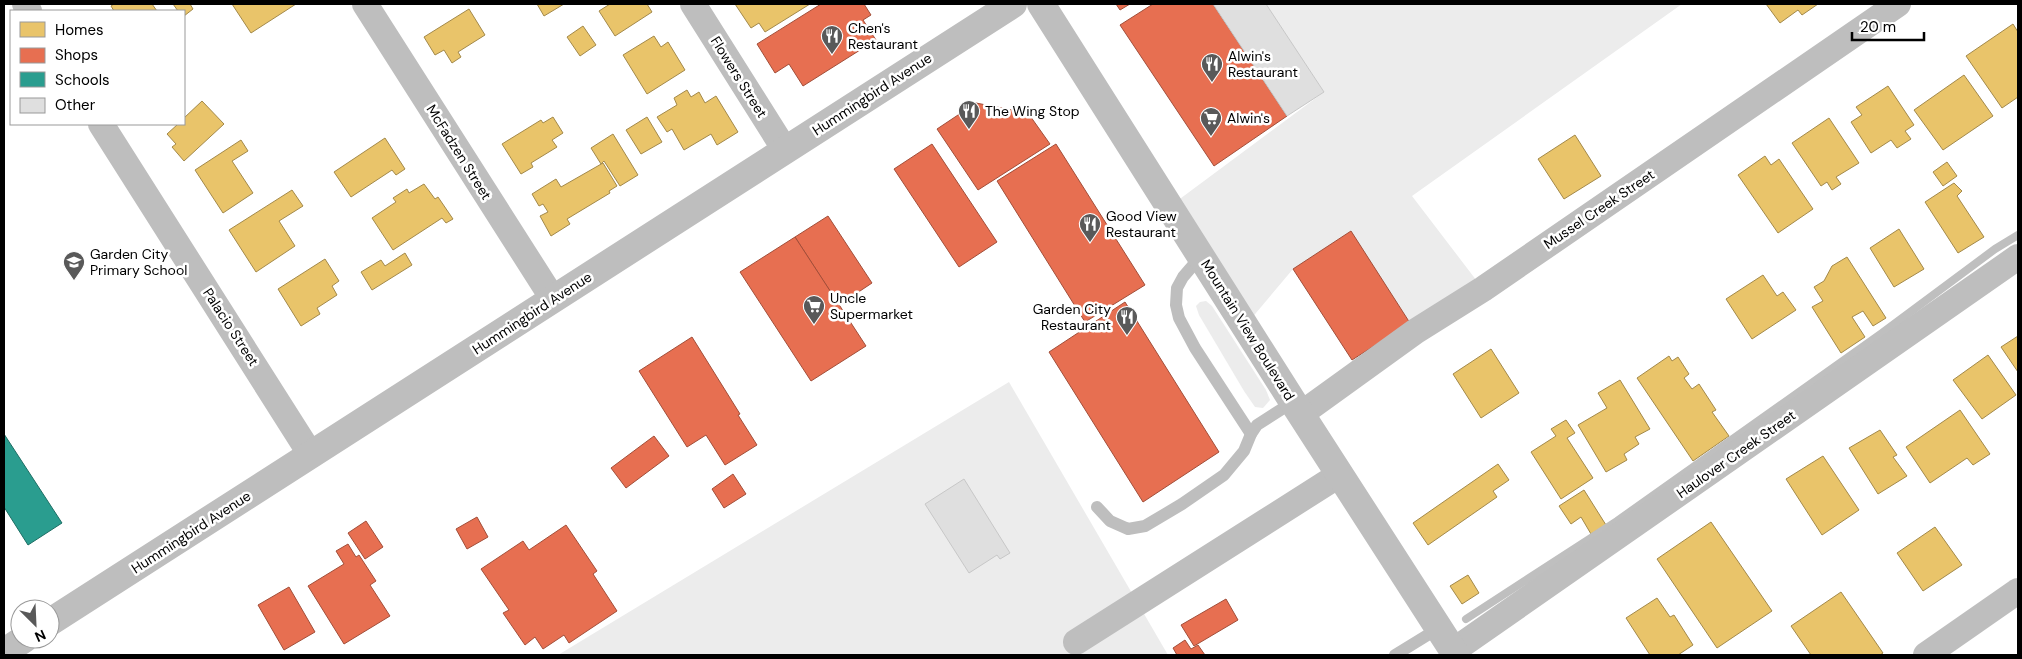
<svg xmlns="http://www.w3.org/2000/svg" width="2022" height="659" font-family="'DM Sans',sans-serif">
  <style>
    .green { fill: #ececec }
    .homes { fill: #e9c46a; stroke: #a3894a }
    .shops { fill: #e76f51; stroke: #a24e39 }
    .schools { fill: #2a9d8f; stroke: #1d6e64 }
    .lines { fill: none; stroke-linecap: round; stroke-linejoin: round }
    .stream { stroke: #bfbfbf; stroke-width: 8 }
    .building { fill: #dfdfdf; stroke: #c7c7c7 }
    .service { stroke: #bebebe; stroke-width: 12 }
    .minor { stroke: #bebebe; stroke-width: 26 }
    .tertiary { stroke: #bebebe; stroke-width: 28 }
    .labels { text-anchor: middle; stroke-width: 5; stroke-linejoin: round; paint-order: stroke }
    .poi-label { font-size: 14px; fill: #000; stroke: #fff; text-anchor: start }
    .street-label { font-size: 14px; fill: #000; stroke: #fff }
  </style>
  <rect width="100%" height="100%" fill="#fff"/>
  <g class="green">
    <path d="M1266 4H1682L1412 196 1483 289 1416 331 1350 232 1293 269 1245 326 1169 207 1324 92Z"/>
    <path d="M1206 301 1212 306 1266 390 1270 400 1263 408 1255 407 1244 391 1199 315 1196 306 1200 302Z"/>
    <path d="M1009 382 1168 655H558Z"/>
  </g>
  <g class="homes">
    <path d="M114 4H152L157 11H114L111 6Z"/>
    <path d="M173 4H190L193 9 184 16V11H178Z"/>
    <path d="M232 4H296L251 33Z"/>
    <path d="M537 4H564L544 16Z"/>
    <path d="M610 4H647L652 12 615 36 599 11Z"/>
    <path d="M735 4H810L765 32 759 23 751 28Z"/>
    <path d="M1766 4H1818L1802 15 1798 10 1780 23Z"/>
    <path d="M469 9 485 35 458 52 461 57 452 63 444 50 435 55 424 37Z"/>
    <path d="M2013 24 2018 32V97L2002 108 1966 56Z"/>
    <path d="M583 26 596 45 580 56 567 37Z"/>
    <path d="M654 36 661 47 668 42 685 70 647 94 623 55Z"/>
    <path d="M1964 75 1993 116 1943 150 1914 110Z"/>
    <path d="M1888 86 1914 125 1905 131 1911 139 1897 148 1891 140 1871 153 1851 122 1862 115 1856 107Z"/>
    <path d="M687 90 691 97 699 92 705 103 716 96 738 132 717 145 711 134 684 150 672 129 667 132 657 117 677 105 674 98Z"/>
    <path d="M202 101 224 124 184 161 172 147 176 144 167 134 178 124H184V118Z"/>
    <path d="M553 117 563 133 552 140 557 147 531 163 533 167 521 174 502 144 541 120 543 123Z"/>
    <path d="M647 117 662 142 641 154 626 130Z"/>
    <path d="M1829 118 1859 163 1836 177 1841 184 1832 190 1827 182 1821 186 1792 143Z"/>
    <path d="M613 134 638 175 620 186 604 161 601 164 591 148Z"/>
    <path d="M1575 135 1601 176 1564 199 1538 159Z"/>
    <path d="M385 138 405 169 396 175 392 170 351 197 334 172Z"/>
    <path d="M241 140 248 151 232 161 253 193 223 213 195 170Z"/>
    <path d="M1765 156 1771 165 1779 159 1813 209 1778 233 1738 175Z"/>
    <path d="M1947 162 1957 176 1943 186 1933 172Z"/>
    <path d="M603 163 617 186 609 191 610 193 567 219 570 224 551 236 540 216 548 212 543 204 539 206 532 194 556 179 561 187Z"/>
    <path d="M1954 183 1962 191 1957 196 1984 237 1958 253 1925 202Z"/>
    <path d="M424 184 435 199 438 197 453 219 446 223 442 218 393 250 372 218 396 202 393 198 407 189 409 193Z"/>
    <path d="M292 190 303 206 279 221 295 246 256 272 229 230Z"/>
    <path d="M1899 229 1924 269 1894 287 1870 248Z"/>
    <path d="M405 253 412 265 372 290 361 272 381 260 385 266Z"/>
    <path d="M1847 257 1886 318 1873 326 1863 311 1852 317 1865 337 1841 353 1812 307 1823 301 1814 287 1824 281 1832 266Z"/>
    <path d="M325 259 339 281 332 286 337 295 317 308 320 314 301 326 278 289Z"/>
    <path d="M1763 275 1777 296 1783 292 1796 310 1752 339 1726 299Z"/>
    <path d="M2018 336V372L2001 347Z"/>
    <path d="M1491 349 1519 393 1481 418 1453 374Z"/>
    <path d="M1988 355 2016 395 1982 419 1953 380Z"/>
    <path d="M1669 356 1672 361 1678 357 1689 374 1684 378 1692 389 1699 384 1716 410 1712 412 1729 436 1693 461 1637 378Z"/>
    <path d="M1620 380 1650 429 1635 437 1639 444 1624 454 1627 460 1606 472 1578 425 1607 408 1598 393Z"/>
    <path d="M1960 410 1990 454 1973 465 1967 458 1930 483 1906 447Z"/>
    <path d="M1566 420 1575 433 1567 438 1593 478 1561 499 1531 452 1556 436 1551 429Z"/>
    <path d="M1880 430 1897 455 1893 457 1907 476 1878 494 1849 448Z"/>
    <path d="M1823 456 1859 510 1822 535 1786 479Z"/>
    <path d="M1498 464 1509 480 1493 491 1497 497 1428 545 1413 523Z"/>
    <path d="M1584 490 1606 525 1591 534 1581 517 1571 524 1559 506Z"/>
    <path d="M1711 522 1772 611 1717 648 1657 559Z"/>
    <path d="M1935 527 1962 565 1923 591 1897 553Z"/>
    <path d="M1468 575 1479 593 1462 604 1450 586Z"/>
    <path d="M1841 592 1883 653 1880 655H1811L1791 626Z"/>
    <path d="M1657 598 1670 617 1674 615 1693 645 1678 655H1650L1626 618Z"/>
  </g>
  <g class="shops">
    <path d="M821 4H864L871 15 863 20 876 40 803 86 789 64 775 73 757 44Z"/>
    <path d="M1116 4H1130L1120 10Z"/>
    <path d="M1153 4H1213L1287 116 1214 166 1120 25Z"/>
    <path d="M976 103 1028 113 1050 144 978 190 937 129Z"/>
    <path d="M932 144 997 242 959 267 894 169Z"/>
    <path d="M1056 144 1145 285 1085 322 997 181Z"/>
    <path d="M828 216 872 283 839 305 795 237Z"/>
    <path d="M1351 231 1410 323 1352 360 1293 269Z"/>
    <path d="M795 237 866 346 811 381 740 272Z"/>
    <path d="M1125 302 1219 452 1143 502 1049 352Z"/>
    <path d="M692 337 740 414 738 415 757 445 725 465 706 435 687 447 639 371Z"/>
    <path d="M654 436 669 456 626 488 611 468Z"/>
    <path d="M733 474 746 494 724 508 712 489Z"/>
    <path d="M477 517 488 537 467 549 456 529Z"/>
    <path d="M366 521 383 547 365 559 348 533Z"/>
    <path d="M566 525 597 571 593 574 617 611 569 643 564 635 543 649 535 637 525 645 503 613 509 610 481 569 523 541 529 550Z"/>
    <path d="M348 544 356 557 359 555 376 581 370 585 390 616 344 644 308 586 344 564 336 551Z"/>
    <path d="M289 587 315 632 284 650 258 605Z"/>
    <path d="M1226 599 1238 620 1194 646 1181 625Z"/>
    <path d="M1185 640 1191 649 1198 645 1205 655H1177L1173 648Z"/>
  </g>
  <path class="schools" d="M4 434 62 523 28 545 4 507Z"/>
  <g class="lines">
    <path class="stream" d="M1466 619 1617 521 1882 333 1995 249 2018 235"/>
  </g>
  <g class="building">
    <path d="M1213 4H1266L1324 92 1287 116Z"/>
    <path d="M964 479 1010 553 1000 559 997 555 969 573 925 504Z"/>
  </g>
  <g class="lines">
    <g class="service">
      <path d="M1201 256 1183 277 1177 288 1176 305 1179 318 1195 348 1251 434"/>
      <path d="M1097 507 1110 521 1128 529 1145 526 1182 504 1224 475 1244 451 1251 434 1257 425 1293 402"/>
      <path d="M1395 655 1439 628"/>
    </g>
    <g class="minor">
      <path d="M25 4 29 11"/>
      <path d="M365 4 553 299"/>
      <path d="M693 4 785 150"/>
      <path d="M101 124 311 455"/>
      <path d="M1301 414 1416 331 1483 289 1898 4"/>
      <path d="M1076 642 1339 475"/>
      <path d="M1453 651 2018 257"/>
      <path d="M1926 655 2018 591"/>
    </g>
    <g class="tertiary">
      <path d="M1041 4 1293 402 1456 655"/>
      <path d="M50 622 1013 4"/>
      <path d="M4 652 24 639"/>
    </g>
  </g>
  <defs>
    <g id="restaurant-pin" transform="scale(1.125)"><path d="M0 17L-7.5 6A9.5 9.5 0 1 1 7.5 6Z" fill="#595959" stroke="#fff"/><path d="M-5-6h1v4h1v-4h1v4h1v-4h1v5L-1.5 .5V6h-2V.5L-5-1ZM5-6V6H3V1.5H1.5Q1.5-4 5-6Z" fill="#fff"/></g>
    <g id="supermarket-pin" transform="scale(1.125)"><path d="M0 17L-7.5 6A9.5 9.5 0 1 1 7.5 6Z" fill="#595959" stroke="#fff"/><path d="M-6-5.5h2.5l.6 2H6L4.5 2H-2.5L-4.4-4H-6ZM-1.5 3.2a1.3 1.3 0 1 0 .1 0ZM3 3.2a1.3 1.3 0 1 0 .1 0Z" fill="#fff"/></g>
    <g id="school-pin" transform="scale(1.125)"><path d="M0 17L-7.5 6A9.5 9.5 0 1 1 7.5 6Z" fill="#595959" stroke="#fff"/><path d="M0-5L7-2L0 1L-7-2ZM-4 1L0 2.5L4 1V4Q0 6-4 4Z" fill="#fff"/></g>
  </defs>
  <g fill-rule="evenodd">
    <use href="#restaurant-pin" x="832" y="36"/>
    <use href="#restaurant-pin" x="1212" y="64"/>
    <use href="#restaurant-pin" x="969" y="111"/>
    <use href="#supermarket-pin" x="1211" y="118"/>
    <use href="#restaurant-pin" x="1090" y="224"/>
    <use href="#school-pin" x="74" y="262"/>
    <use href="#supermarket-pin" x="814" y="306"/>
    <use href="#restaurant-pin" x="1127" y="317"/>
  </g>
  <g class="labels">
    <g class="poi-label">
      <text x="848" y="33">Chen's<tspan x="848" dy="16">Restaurant</tspan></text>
      <text x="1228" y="61">Alwin's<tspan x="1228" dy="16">Restaurant</tspan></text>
      <text x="985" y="116">The Wing Stop</text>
      <text x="1227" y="123">Alwin's</text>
      <text x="1106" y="221">Good View<tspan x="1106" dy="16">Restaurant</tspan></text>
      <text x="90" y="259">Garden City<tspan x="90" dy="16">Primary School</tspan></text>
      <text x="830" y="303">Uncle<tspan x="830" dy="16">Supermarket</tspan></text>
      <text x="1111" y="314" text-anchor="end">Garden City<tspan x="1111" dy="16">Restaurant</tspan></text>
    </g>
    <g class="street-label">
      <text transform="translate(739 77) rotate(58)" y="5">Flowers Street</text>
      <text transform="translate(872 94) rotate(-33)" y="5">Hummingbird Avenue</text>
      <text transform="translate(459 152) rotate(58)" y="5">McFadzen Street</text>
      <text transform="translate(1599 209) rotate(-34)" y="5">Mussel Creek Street</text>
      <text transform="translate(532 313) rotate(-33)" y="5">Hummingbird Avenue</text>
      <text transform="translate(231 327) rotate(57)" y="5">Palacio Street</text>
      <text transform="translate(1248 330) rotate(58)" y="5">Mountain View Boulevard</text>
      <text transform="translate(1736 454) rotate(-35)" y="5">Haulover Creek Street</text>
      <text transform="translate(191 532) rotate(-33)" y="5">Hummingbird Avenue</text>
    </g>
  </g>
  <rect width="2022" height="659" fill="none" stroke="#000000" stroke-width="10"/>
  <rect x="10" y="10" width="175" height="115" fill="#ffffff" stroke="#999999"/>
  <rect x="20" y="22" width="25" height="15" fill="#e9c46a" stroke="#999999"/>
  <text x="55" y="35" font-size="15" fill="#000000">Homes</text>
  <rect x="20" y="48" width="25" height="15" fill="#e76f51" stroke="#999999"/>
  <text x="55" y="60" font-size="15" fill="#000000">Shops</text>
  <rect x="20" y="72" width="25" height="15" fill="#2a9d8f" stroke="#999999"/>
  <text x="55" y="85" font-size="15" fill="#000000">Schools</text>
  <rect x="20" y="98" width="25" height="15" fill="#dfdfdf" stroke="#999999"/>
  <text x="55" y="110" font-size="15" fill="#000000">Other</text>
  <g transform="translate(35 624) rotate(156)"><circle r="24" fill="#ffffff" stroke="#999999"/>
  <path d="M0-4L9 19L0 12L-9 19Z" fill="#595959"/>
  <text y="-8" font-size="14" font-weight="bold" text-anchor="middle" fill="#000000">N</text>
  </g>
  <path d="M1852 32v8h72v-8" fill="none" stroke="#000000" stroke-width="2.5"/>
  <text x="1860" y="32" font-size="15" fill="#000000" stroke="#ffffff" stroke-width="4" paint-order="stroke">20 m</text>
</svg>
